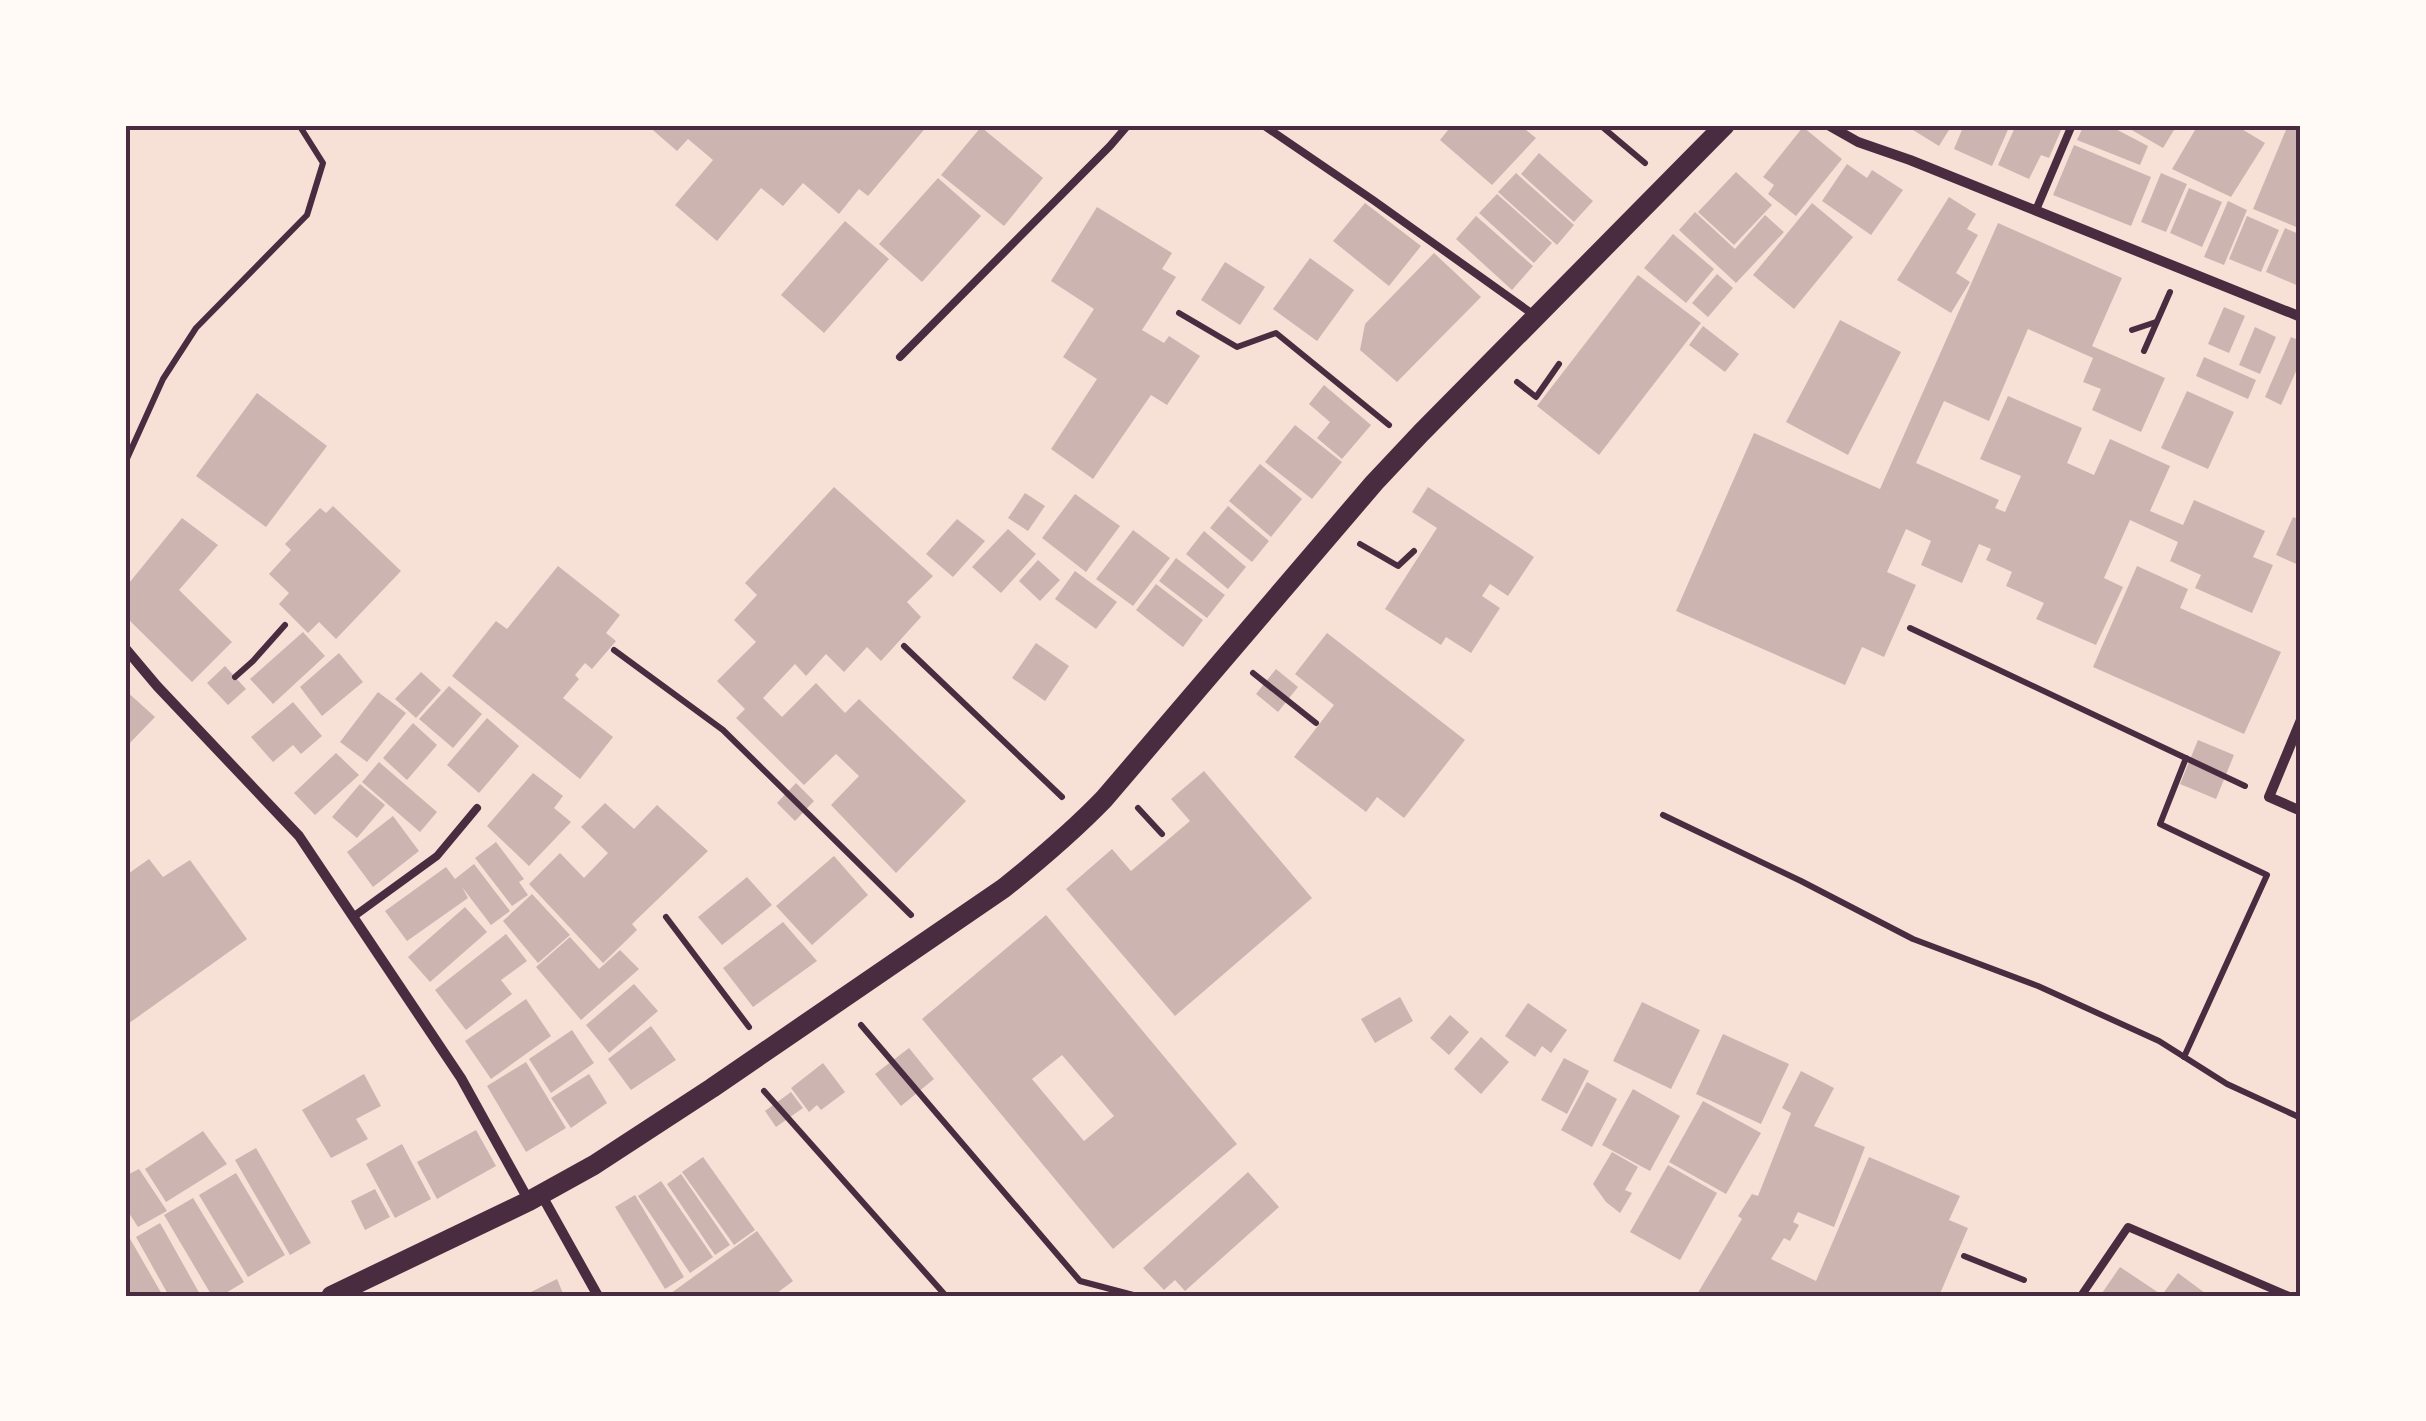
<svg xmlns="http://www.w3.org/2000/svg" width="2426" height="1421" font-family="Inter,sans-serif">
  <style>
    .building { fill: #ccb4b1; fill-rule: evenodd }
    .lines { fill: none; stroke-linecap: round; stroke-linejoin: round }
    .path { stroke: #4a2c40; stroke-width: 6 }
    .service { stroke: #4a2c40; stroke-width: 8 }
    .minor { stroke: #4a2c40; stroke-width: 10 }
    .secondary { stroke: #4a2c40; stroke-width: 20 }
    .neatline { fill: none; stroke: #4a2c40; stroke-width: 4 }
  </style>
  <rect width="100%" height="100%" fill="#f7e1d7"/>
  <g class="building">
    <path d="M647 125H928L868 196 859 189 839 214 803 183 783 206 761 188 717 241 675 205 713 160 688 139 677 151Z"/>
    <path d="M1452 125H1520L1536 138 1492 185 1440 140Z"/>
    <path d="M1916 125H1952L1939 146 1913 130Z"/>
    <path d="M1964 125H2010L1992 166 1954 149Z"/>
    <path d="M2016 125H2055L2062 128 2049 158 2041 155 2029 179 1998 165Z"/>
    <path d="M2084 125H2108L2148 146 2140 165 2077 140Z"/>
    <path d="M2123 125H2177L2163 148Z"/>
    <path d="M2198 125H2235L2265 143 2231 197 2172 169Z"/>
    <path d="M2288 125 2301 127V229L2253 209Z"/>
    <path d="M981 127 1043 178 1004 226 941 175Z"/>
    <path d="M1803 127 1842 159 1796 216 1768 194 1774 185 1763 177Z"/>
    <path d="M2074 145 2151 177 2131 226 2053 195Z"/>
    <path d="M1539 153 1593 201 1574 222 1521 174Z"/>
    <path d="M1847 164 1867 178 1872 170 1903 190 1871 235 1822 201Z"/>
    <path d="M1736 172 1772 205 1734 245 1698 212Z"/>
    <path d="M1516 173 1574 225 1557 245 1498 192Z"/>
    <path d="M2161 173 2187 184 2166 232 2141 222Z"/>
    <path d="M938 178 981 216 922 282 879 244Z"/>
    <path d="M2189 188 2222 202 2202 247 2170 233Z"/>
    <path d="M1497 194 1552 243 1534 263 1479 213Z"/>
    <path d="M1949 197 1976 214 1967 229 1978 235 1956 273 1970 282 1951 313 1897 280Z"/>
    <path d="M2228 201 2247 210 2224 265 2204 257Z"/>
    <path d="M1365 203 1421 246 1389 286 1333 241Z"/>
    <path d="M1812 203 1853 237 1794 309 1753 275Z"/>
    <path d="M1097 207 1172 253 1162 269 1176 277 1142 330 1164 343 1169 336 1200 356 1167 405 1151 395 1093 479 1051 449 1097 379 1063 357 1094 309 1051 281Z"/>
    <path d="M1695 212 1735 249 1765 215 1784 232 1736 283 1679 230Z"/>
    <path d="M1476 216 1533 266 1512 290 1456 239Z"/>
    <path d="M2247 216 2279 230 2261 272 2229 259Z"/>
    <path d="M845 221 889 259 824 333 781 295Z"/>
    <path d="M1998 223 2122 278 2092 346 2165 378 2141 432 2092 410 2101 389 2083 382 2093 358 2028 329 1989 421 1944 401 1916 463 1999 500 1995 508 2005 512 2021 476 1980 459 2008 396 2082 428 2067 463 2094 475 2110 439 2170 466 2150 511 2183 525 2194 500 2265 531 2253 557 2273 565 2252 613 2195 588 2201 575 2170 561 2178 542 2130 520 2104 578 2123 587 2096 645 2036 619 2044 603 2006 586 2012 572 1986 560 1991 549 1979 544 1962 583 1921 565 1931 541 1906 529 1887 572 1916 585 1884 657 1862 647 1845 685 1676 611 1754 433 1880 489Z"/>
    <path d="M2285 228 2301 235V287L2266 272Z"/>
    <path d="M1673 234 1714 269 1686 303 1644 268Z"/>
    <path d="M1434 253 1481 297 1397 382 1360 350 1365 324Z"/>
    <path d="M1310 258 1354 290 1317 341 1273 309Z"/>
    <path d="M1225 262 1265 287 1240 325 1201 300Z"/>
    <path d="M1717 274 1733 288 1708 317 1692 303Z"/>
    <path d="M1638 275 1701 323 1599 455 1537 406Z"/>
    <path d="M2224 307 2245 316 2229 353 2208 344Z"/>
    <path d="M1840 320 1901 352 1848 455 1786 422Z"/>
    <path d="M1703 326 1739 354 1725 372 1689 345Z"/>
    <path d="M2255 327 2276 337 2260 374 2239 365Z"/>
    <path d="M2291 337 2301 341V360L2281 405 2265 397Z"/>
    <path d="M2204 357 2256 380 2248 399 2196 376Z"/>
    <path d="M1324 385 1371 425 1342 459 1317 438 1330 422 1309 404Z"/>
    <path d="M2187 391 2234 412 2208 469 2161 448Z"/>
    <path d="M257 393 327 446 266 527 196 476Z"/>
    <path d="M1295 425 1342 462 1312 499 1265 462Z"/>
    <path d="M1260 464 1302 499 1271 537 1229 501Z"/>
    <path d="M834 487 933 576 907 602 921 617 881 661 867 647 844 672 826 654 806 676 795 664 763 698 782 717 816 683 845 713 859 699 966 801 896 873 831 805 859 776 836 754 804 785 736 718 745 709 717 681 756 642 734 620 757 595 745 583Z"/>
    <path d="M1428 487 1534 557 1508 596 1490 584 1482 596 1500 608 1471 653 1446 637 1441 645 1385 609 1437 528 1412 512Z"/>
    <path d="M1025 493 1045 506 1028 531 1008 518Z"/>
    <path d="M1075 494 1120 526 1086 572 1042 538Z"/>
    <path d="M333 506 401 571 336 639 319 622 308 633 279 604 289 593 269 574 291 550 285 544 320 508 326 513Z"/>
    <path d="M1228 506 1269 541 1252 562 1210 528Z"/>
    <path d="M2293 517 2301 520V566L2276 555Z"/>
    <path d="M182 518 218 545 179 590 232 642 192 682 125 616V588Z"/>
    <path d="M957 519 985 541 953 577 926 554Z"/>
    <path d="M1008 529 1036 554 1001 593 972 567Z"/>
    <path d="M1133 530 1170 558 1133 606 1096 579Z"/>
    <path d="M1204 531 1246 567 1228 589 1186 554Z"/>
    <path d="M1176 558 1225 595 1207 618 1159 581Z"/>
    <path d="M1038 560 1060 580 1040 601 1019 581Z"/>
    <path d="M558 566 620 615 606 633 616 641 592 669 585 663 575 675 579 679 563 698 613 737 580 779 452 676 496 621 507 629Z"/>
    <path d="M2137 566 2188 589 2180 608 2281 652 2244 734 2093 667Z"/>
    <path d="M1075 571 1117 602 1096 629 1055 599Z"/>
    <path d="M1156 584 1203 620 1183 647 1136 610Z"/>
    <path d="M303 632 325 656 273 704 250 679Z"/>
    <path d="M1327 633 1465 740 1404 818 1377 797 1366 812 1294 757 1334 705 1295 674Z"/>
    <path d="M1036 643 1069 666 1045 701 1012 678Z"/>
    <path d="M339 653 363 682 322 716 300 687Z"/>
    <path d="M225 666 246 689 228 705 207 683Z"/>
    <path d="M1276 669 1298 687 1278 712 1256 694Z"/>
    <path d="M421 672 441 690 416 718 395 699Z"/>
    <path d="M449 686 482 714 453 748 419 719Z"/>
    <path d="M125 690 155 717 125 748Z"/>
    <path d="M378 692 406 713 367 762 340 742Z"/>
    <path d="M293 702 322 736 301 754 293 745 273 762 251 737Z"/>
    <path d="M487 718 519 746 479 793 447 765Z"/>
    <path d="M413 723 437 745 407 780 383 758Z"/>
    <path d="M2198 740 2234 755 2216 799 2180 784Z"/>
    <path d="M336 753 359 775 315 815 294 793Z"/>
    <path d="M379 762 437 812 420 832 362 782Z"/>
    <path d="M1204 771 1312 898 1175 1016 1066 889 1112 849 1131 871 1190 821 1171 799Z"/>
    <path d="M533 773 563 796 554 808 571 822 529 866 487 826Z"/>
    <path d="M796 783 814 801 795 821 777 803Z"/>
    <path d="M360 784 385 805 357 838 332 817Z"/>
    <path d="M605 803 634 829 657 805 708 851 632 924 637 930 603 963 529 884 560 853 584 878 608 853 581 827Z"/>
    <path d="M393 816 419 851 373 887 347 852Z"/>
    <path d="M496 842 524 879 519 882 528 895 512 906 475 858Z"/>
    <path d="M834 856 868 895 812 945 776 906Z"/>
    <path d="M149 859 163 877 190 860 247 939 125 1026V876Z"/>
    <path d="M474 864 510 911 491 925 462 887 468 898 407 941 385 911 446 867 455 879Z"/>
    <path d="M747 877 772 905 722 945 698 917Z"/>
    <path d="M532 894 570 935 538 963 503 921Z"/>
    <path d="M465 907 487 932 430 982 408 957Z"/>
    <path d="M1046 915 1237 1144 1113 1249 922 1019ZM1062 1055 1114 1116 1084 1141 1032 1079Z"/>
    <path d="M783 922 817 961 753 1007 723 968Z"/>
    <path d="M506 934 527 961 501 980 512 994 466 1030 435 990Z"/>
    <path d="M570 937 599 969 620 950 639 969 581 1020 536 967Z"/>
    <path d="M634 984 658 1011 609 1053 586 1025Z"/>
    <path d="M1400 997 1413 1021 1375 1043 1361 1019Z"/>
    <path d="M526 999 551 1036 491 1079 465 1041Z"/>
    <path d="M1642 1002 1700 1030 1671 1089 1613 1061Z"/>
    <path d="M1528 1003 1567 1030 1551 1053 1542 1046 1535 1057 1505 1036Z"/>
    <path d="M1450 1015 1469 1032 1449 1055 1430 1038Z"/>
    <path d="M651 1026 676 1060 631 1090 608 1059Z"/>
    <path d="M572 1030 594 1063 551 1093 529 1059Z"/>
    <path d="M1723 1034 1789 1064 1761 1124 1696 1094Z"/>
    <path d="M1481 1037 1509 1062 1481 1094 1454 1069Z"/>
    <path d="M909 1048 934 1079 901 1106 875 1074Z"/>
    <path d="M1564 1058 1589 1071 1567 1114 1541 1100Z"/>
    <path d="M526 1062 566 1128 526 1152 487 1086Z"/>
    <path d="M823 1063 845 1092 821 1110 817 1105 809 1112 791 1088Z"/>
    <path d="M1801 1071 1834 1088 1814 1126 1865 1147 1834 1227 1798 1212 1793 1222 1799 1225 1790 1241 1784 1238 1771 1259 1816 1281 1869 1157 1960 1196 1949 1220 1968 1228 1939 1296H1696L1742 1219 1738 1216 1752 1194 1758 1196 1791 1113 1782 1108Z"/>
    <path d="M364 1074 381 1106 356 1119 368 1139 331 1158 302 1110Z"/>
    <path d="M589 1074 607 1103 571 1128 551 1098Z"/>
    <path d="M1587 1082 1617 1099 1592 1147 1561 1130Z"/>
    <path d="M1633 1089 1680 1116 1650 1171 1602 1145Z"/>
    <path d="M791 1092 803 1108 776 1127 765 1111Z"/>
    <path d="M1703 1101 1761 1133 1726 1194 1669 1162Z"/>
    <path d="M476 1130 496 1166 437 1199 417 1162Z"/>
    <path d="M203 1131 227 1164 166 1202 145 1169Z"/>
    <path d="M402 1144 431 1199 395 1218 366 1164Z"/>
    <path d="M256 1148 311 1243 290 1255 235 1160Z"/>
    <path d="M1612 1152 1638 1167 1625 1190 1632 1193 1620 1213 1606 1202 1593 1184Z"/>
    <path d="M703 1157 755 1230 734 1245 682 1172Z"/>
    <path d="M1668 1165 1717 1193 1680 1260 1630 1232Z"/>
    <path d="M139 1169 167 1211 138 1227 125 1207V1176Z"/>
    <path d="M1248 1172 1279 1207 1185 1291 1175 1280 1164 1290 1143 1268Z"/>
    <path d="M236 1173 285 1255 248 1277 199 1195Z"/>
    <path d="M681 1174 730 1245 715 1255 667 1184Z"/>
    <path d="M661 1181 713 1257 690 1273 638 1196Z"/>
    <path d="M375 1189 390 1217 365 1230 351 1201Z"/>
    <path d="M635 1195 684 1277 665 1289 615 1207Z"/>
    <path d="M193 1198 244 1282 221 1296H212L164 1215Z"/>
    <path d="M160 1223 201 1296H169L136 1237Z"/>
    <path d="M125 1230 163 1296H125Z"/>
    <path d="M757 1231 793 1281 773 1296H667Z"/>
    <path d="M2120 1267 2162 1295 2178 1273 2209 1296H2100Z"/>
    <path d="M557 1279 564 1296H523Z"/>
  </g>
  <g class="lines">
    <g class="path">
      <path d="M1600 125 1645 163"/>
      <path d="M1179 313 1237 347 1276 333 1389 425"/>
      <path d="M2132 330 2156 322"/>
      <path d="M2144 351 2170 292"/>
      <path d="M1517 382 1536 397 1559 364"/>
      <path d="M125 463 163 379 196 328 307 215 323 163 299 125"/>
      <path d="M1360 544 1398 566 1414 551"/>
      <path d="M1910 628 2245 786"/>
      <path d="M904 646 1062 797"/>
      <path d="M614 650 723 730 911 915"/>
      <path d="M1253 673 1316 723"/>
      <path d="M235 677 253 661 285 625"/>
      <path d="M1138 808 1162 834"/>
      <path d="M1663 815 1801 881 1913 939 2038 986 2159 1041 2227 1084 2301 1118"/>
      <path d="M666 917 749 1027"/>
      <path d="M861 1025 1080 1281 1137 1296"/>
      <path d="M2184 1057 2267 875 2160 824 2186 758"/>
      <path d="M764 1091 946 1296"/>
      <path d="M1964 1256 2024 1280"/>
    </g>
    <g class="service">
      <path d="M1263 125 1373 200 1534 315"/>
      <path d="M2036 210 2072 125"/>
      <path d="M900 357 1110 146 1128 125"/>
      <path d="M353 917 437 856 477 808"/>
      <path d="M2081 1296 2128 1227 2289 1296"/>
    </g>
    <g class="minor">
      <path d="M1828 125 1858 142 1910 160 2301 317"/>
      <path d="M125 648 157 686 299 836 461 1078 529 1201"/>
      <path d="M2301 720 2269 797 2301 811"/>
      <path d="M541 1194 598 1296"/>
    </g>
    <path class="secondary" d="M331 1296 529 1201 594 1165 712 1088 1004 888C1039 860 1073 831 1104 799L1374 483 1421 433 1725 125"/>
  </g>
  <rect width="2426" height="1421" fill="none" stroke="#fffaf5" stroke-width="255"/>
  <rect x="128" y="128" width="2170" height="1166" class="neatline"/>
</svg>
